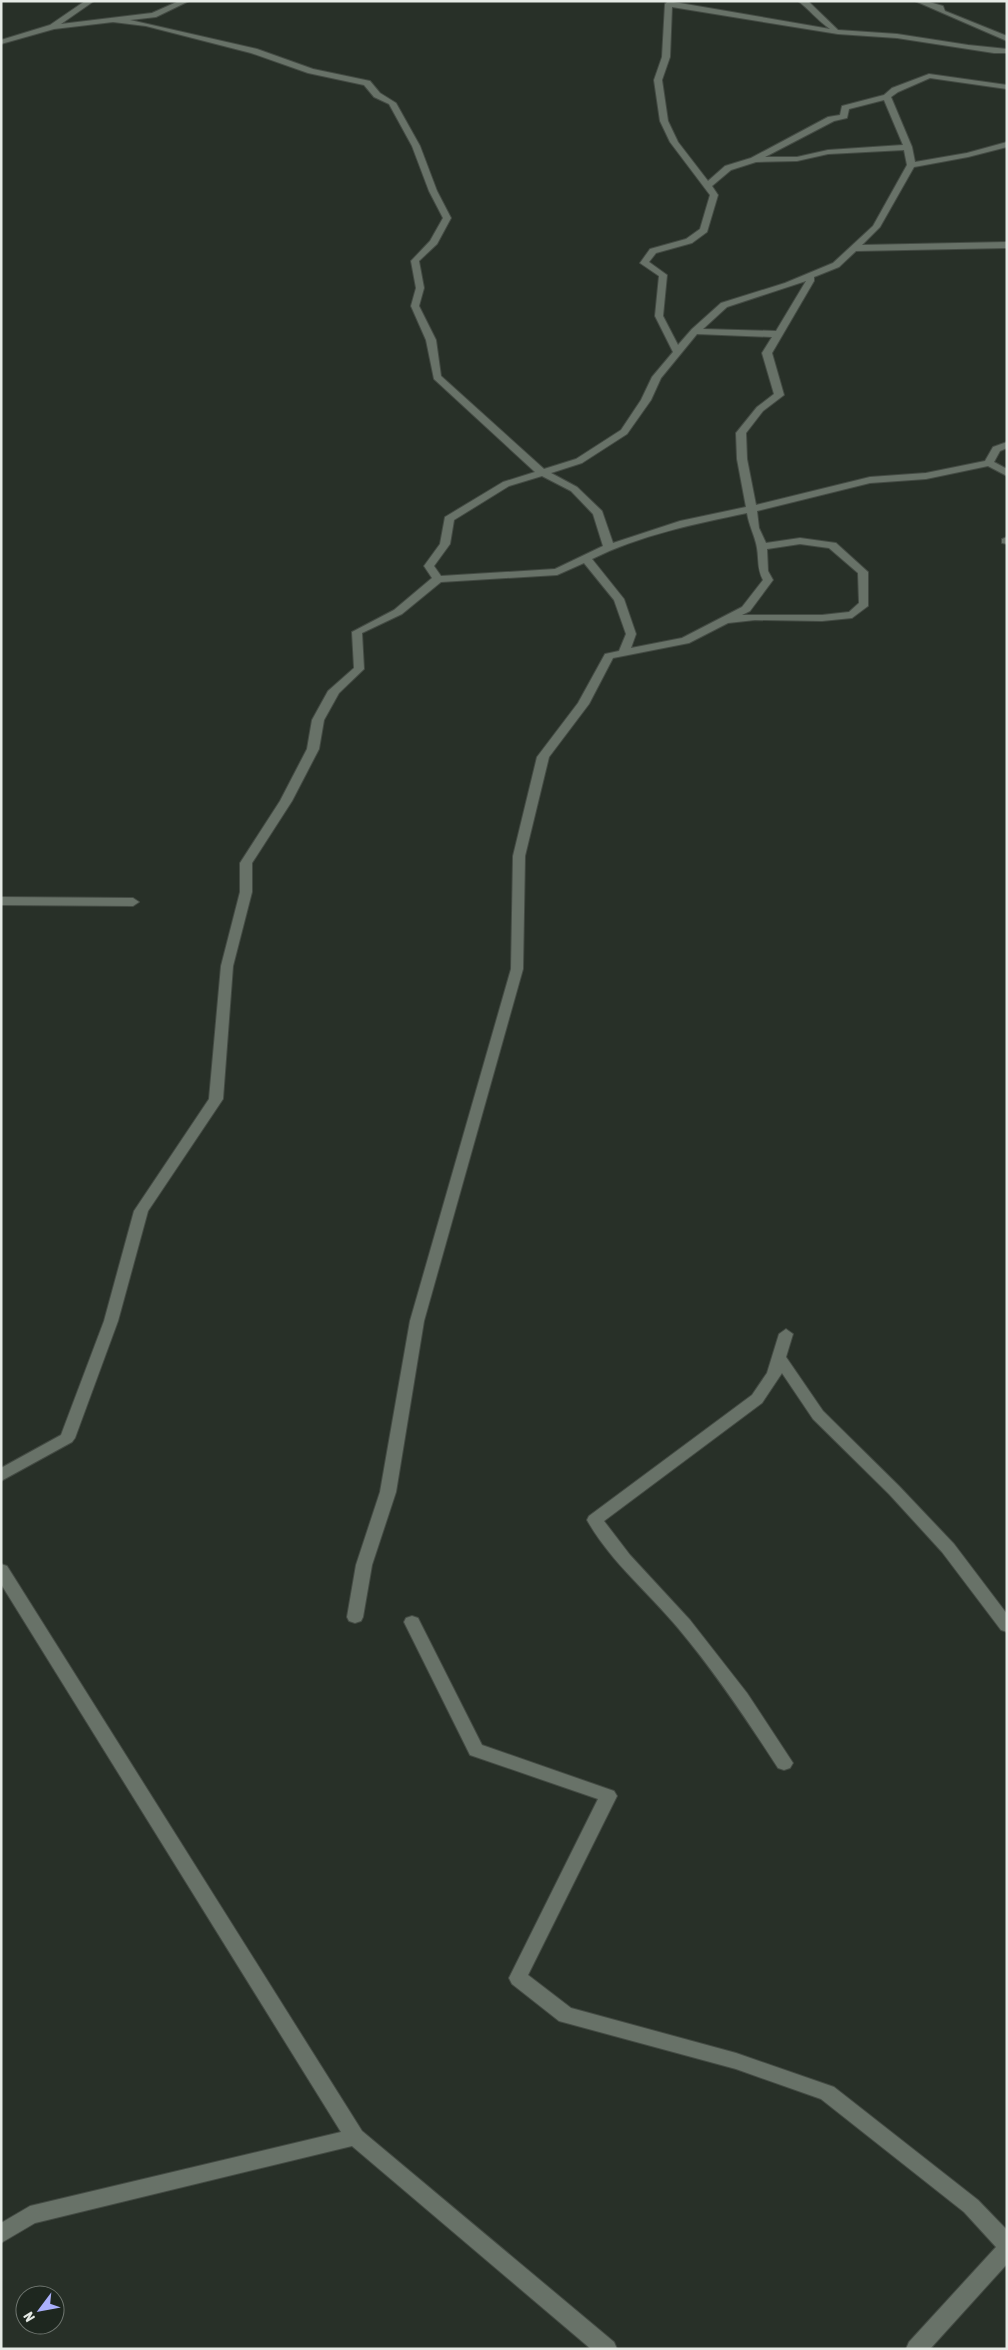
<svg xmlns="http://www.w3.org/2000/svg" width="1008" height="2350" font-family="'Asap Condensed',sans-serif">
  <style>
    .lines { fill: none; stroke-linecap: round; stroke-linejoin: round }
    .minor-casing { stroke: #444b44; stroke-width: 2 }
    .minor { fill: #687268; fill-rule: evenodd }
  </style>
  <rect width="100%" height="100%" fill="#283028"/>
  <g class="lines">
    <g class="minor-casing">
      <g id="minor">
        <path d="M85 1H94L61 24 152 13 179 1H189L156 17 130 20 257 49 313 69 370 81 380 93 396 103 420 146 437 191 451 218 437 244 419 261 424 288 419 306 436 340 441 376 544 469 576 459 621 430 641 400 652 377 673 352 655 316 659 276 640 263 650 249 686 239 700 229 710 195 670 142 660 121 654 80 662 57 665 4 668 1 830 29C817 20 809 9 798 1H808L838 30 897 34 968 45 1007 49V53H994L897 38 838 34 672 7 670 57 662 80 668 121 678 142 708 181 725 166 751 158 828 117 840 115 842 106 884 95 892 88 929 74 1007 85V89L930 78 898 92 891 97 912 147 915 162 967 153 1007 142V147L968 157 914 167 880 227 862 245 1007 242V248L856 251 839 267 814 277V281L772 353 784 395 763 411 746 433 747 459 756 505 870 477 926 473 985 461 993 447 1007 442V448L1000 451 994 462 1007 469V476L988 466 926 479 870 483 757 511 759 528 766 543 800 538 836 543 868 572V606L852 618 822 621 755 620 728 623 689 643 613 658 589 704 549 757 525 856 523 969 424 1321 396 1492 372 1565 363 1617 361 1621 355 1623 349 1621 347 1617 356 1565 380 1492 410 1321 511 969 513 856 537 757 578 703 605 654 619 651 626 634 614 600 584 563 557 575 441 582 402 614 362 633 364 669 339 693 324 720 319 749 292 801 252 863V892L233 966 223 1099 148 1211 118 1321 75 1438 72 1442 1 1481V1468L61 1435 104 1321 134 1211 209 1099 221 966 240 892V863L280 801 307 749 312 720 328 691 354 668 352 632 394 610 432 578 424 566 440 544 445 517 503 482 535 472 434 379 426 340 411 306 416 288 411 261 430 241 443 218 429 191 412 146 389 104 374 97 364 85 308 73 251 53 146 26 113 22 54 29 1 44V40L50 25ZM884 100 903 145 828 150 797 157H765L834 121 847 118 849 109ZM904 150 907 165 873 226 833 263 785 283 721 303 692 329 678 345 663 316 667 275 649 262 656 253 692 243 707 232 718 195 712 186 731 170 756 162 797 161 828 154ZM806 281 776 331 703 329 727 307ZM697 334 772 337 762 353 774 394 757 407 736 433 737 459 746 507 680 521 613 543 602 511 577 487 551 473 582 463 627 434 651 400 661 378ZM542 476 571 491 593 514 603 546 555 569 441 576 434 566 450 544 454 520 509 486ZM747 513C749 526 755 536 757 548 759 560 757 569 763 580L742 607 682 638 631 648 636 634 624 599 592 559C641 535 694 524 747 513ZM800 544 829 548 858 573 859 603 849 612 822 615H742L750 611 773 580 768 571 767 549Z"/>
        <path d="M915 1H926L943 6 945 11 1007 36V41Z"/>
        <path d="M1007 537V544L1002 543V539Z"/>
        <path d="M1 897 133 898 139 902 133 906 1 905Z"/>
        <path d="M786 1329 793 1334 786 1357 823 1411 899 1486 954 1544 1007 1614V1632L1001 1630 942 1552 889 1494 813 1419 782 1373 762 1403 604 1521 630 1555 690 1620 747 1693 793 1763 790 1768 784 1770 778 1768C747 1720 715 1672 678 1628 648 1592 610 1561 587 1520L589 1516 752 1395 767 1373 779 1334Z"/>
        <path d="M1 1564 7 1566 362 2131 614 2342 617 2349H591L352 2146 35 2223 1 2243V2223L30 2206 341 2132 1 1584Z"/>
        <path d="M412 1616 418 1618 420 1622 482 1745 614 1791 617 1796 528 1975 571 2008 736 2053 834 2087 978 2200 1007 2230V2264L930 2349H906L909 2342 996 2247 964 2212 821 2099 736 2069 559 2021 512 1984 509 1978 598 1799 470 1755 404 1622 406 1618Z"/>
      </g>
    </g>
    <use href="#minor" class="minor"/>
  </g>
  <rect width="1008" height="2350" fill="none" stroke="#e6ebe6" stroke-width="5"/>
  <g transform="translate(40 2310) rotate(238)"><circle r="24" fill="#1e271f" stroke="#6e756f"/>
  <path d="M0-4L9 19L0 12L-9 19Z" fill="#aab0fb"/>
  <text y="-8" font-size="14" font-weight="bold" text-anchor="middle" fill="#e6ebe6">N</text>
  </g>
</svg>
